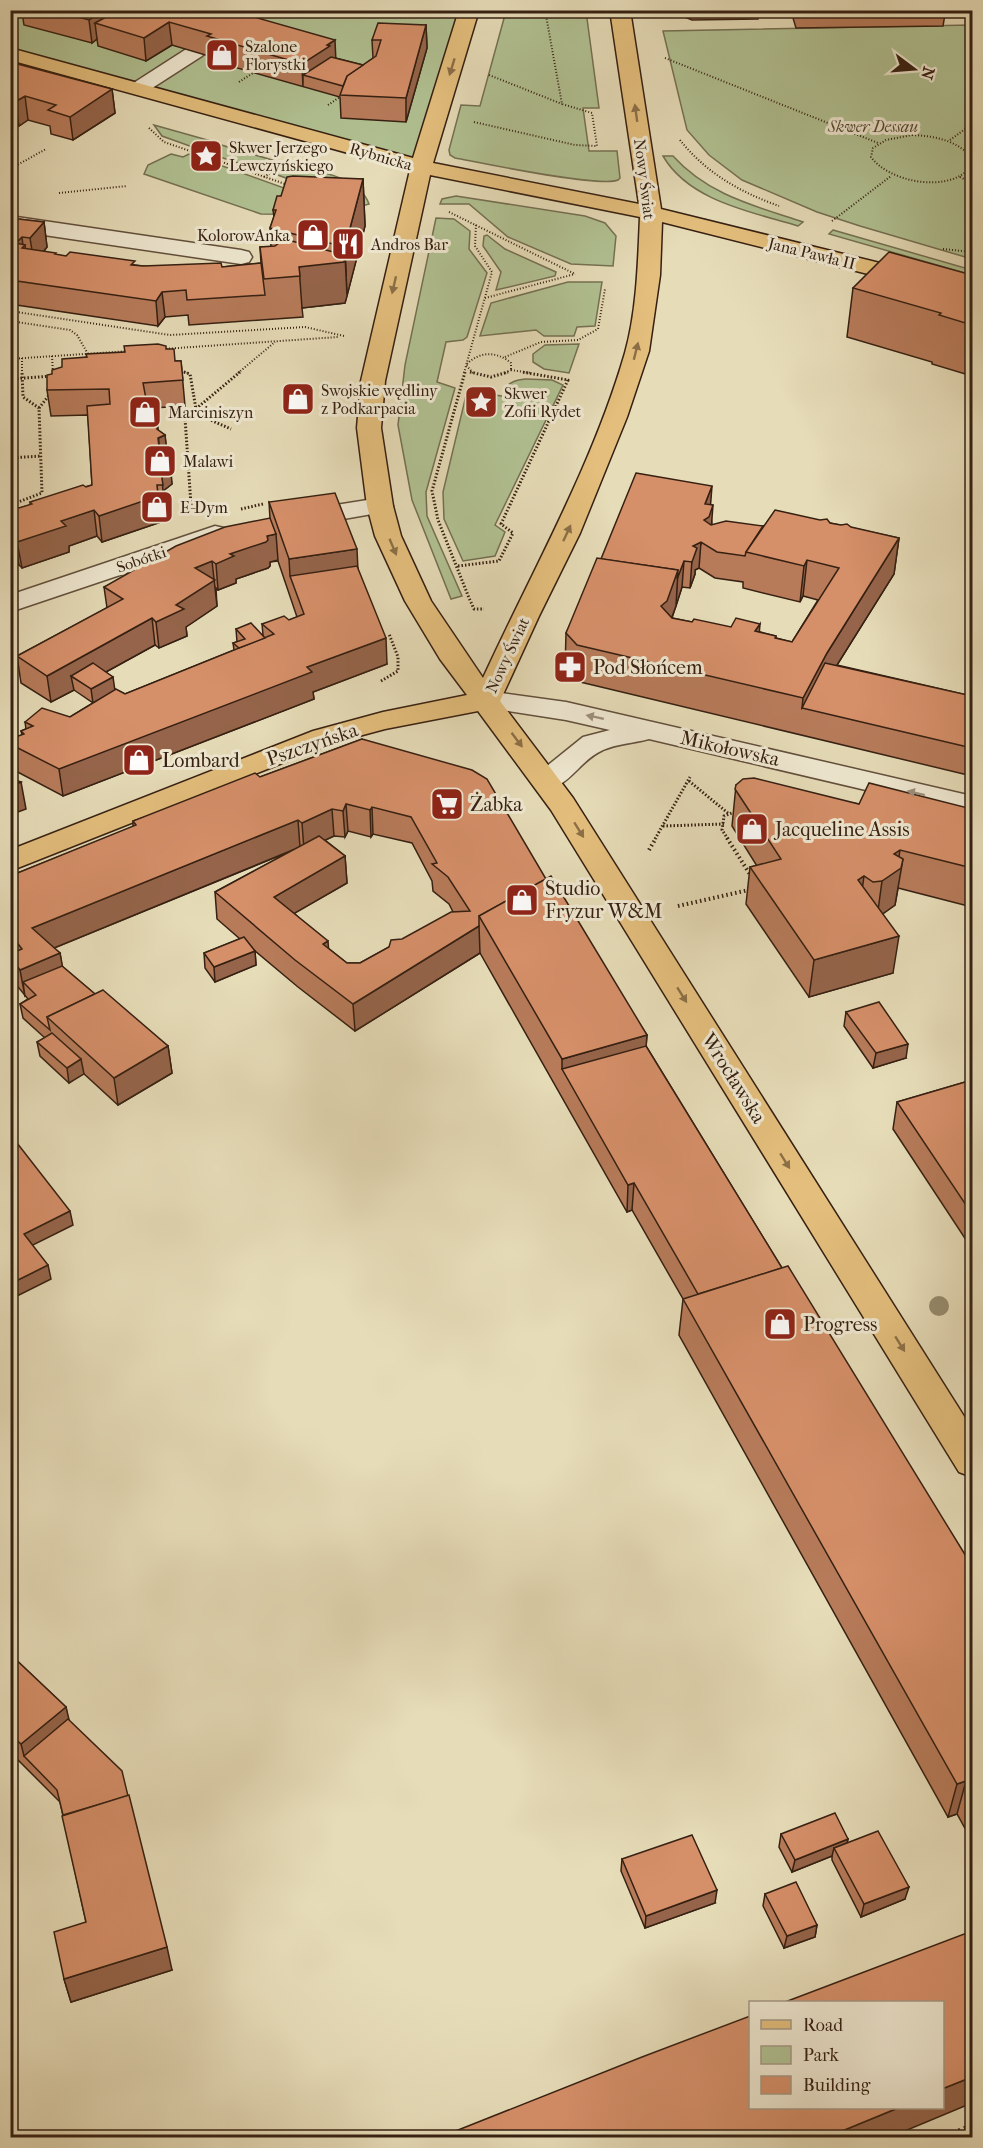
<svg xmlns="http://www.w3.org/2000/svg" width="983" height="2148" font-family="'IM FELL French Canon',serif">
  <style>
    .green { fill: #b1c192; stroke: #747052; stroke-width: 1.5 }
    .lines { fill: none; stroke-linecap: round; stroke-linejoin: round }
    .minor-casing { stroke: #624f3c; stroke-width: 3 }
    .major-casing { stroke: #362012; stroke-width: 3 }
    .path-far3 { stroke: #362012; stroke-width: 2; stroke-dasharray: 1 2; stroke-linecap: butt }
    .path-far2 { stroke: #362012; stroke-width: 3; stroke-dasharray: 1.5 2; stroke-linecap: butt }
    .path-far1 { stroke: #362012; stroke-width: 4; stroke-dasharray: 1.5 3; stroke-linecap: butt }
    .path { stroke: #362012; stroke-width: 4.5; stroke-dasharray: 2 4; stroke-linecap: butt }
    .minor { fill: #efe8d1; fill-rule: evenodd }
    .major { fill: #e3be7c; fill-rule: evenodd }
    .tree { fill: #968b6e }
    .wall { fill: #b77b5a; stroke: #362012; stroke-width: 1.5; fill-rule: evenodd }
    .shaded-wall { fill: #95644a; stroke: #362012; stroke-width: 1.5 }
    .building { fill: #d58f69; stroke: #362012; stroke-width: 1.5 }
    .oneway { fill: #8c6f47 }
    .oneway2 { fill: #9c8e7b }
    .labels { text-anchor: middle; stroke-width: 6; stroke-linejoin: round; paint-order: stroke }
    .far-poi-label { font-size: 16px; fill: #362012; stroke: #efe8d1; text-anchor: start }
    .far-park-label { font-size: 16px; font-style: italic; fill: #554832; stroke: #efe8d1 }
    .far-street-label { font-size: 16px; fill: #362012; stroke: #efe8d1 }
    .poi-label { font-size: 20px; fill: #362012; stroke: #efe8d1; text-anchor: start }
    .street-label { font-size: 20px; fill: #362012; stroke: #efe8d1 }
  </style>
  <rect width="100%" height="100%" fill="#e6dcb8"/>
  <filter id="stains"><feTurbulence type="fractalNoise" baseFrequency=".00333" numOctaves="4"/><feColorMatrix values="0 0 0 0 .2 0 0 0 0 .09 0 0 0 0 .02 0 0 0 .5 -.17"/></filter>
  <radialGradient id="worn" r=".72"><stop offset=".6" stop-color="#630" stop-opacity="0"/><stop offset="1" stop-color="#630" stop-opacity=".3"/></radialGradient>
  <g class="green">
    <path d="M10 11H469L421 167 11 54Z"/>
    <path d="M506 11H586L599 108H583L589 151H617L620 178 618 180C600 188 482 163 455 158L450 155 449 150 461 105 480 106Z"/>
    <path d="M972 25V259L860 226 817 212 742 180 709 155 687 130 663 31Z"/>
    <path d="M154 125 211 141 198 149 162 136Z"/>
    <path d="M218 144 279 162 264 171 204 152Z"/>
    <path d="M171 154 183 157 189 154 359 215 261 214 144 174 148 165Z"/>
    <path d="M663 156H673C708 195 755 206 803 222L798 226C752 212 689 201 663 156Z"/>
    <path d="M291 165C316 171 359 176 369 204L362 206 275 174Z"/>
    <path d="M456 196 585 216 605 223 616 236 613 266 571 264 508 237 469 204H440L442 199Z"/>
    <path d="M436 218 454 219 470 231 469 249 487 273 467 337 463 340 446 342 437 382 455 388 426 492 427 516 462 596 451 599 412 500 398 425 405 365Z"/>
    <path d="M833 230 972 270V275L829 234Z"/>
    <path d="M487 235 505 249 556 272 555 276 496 290 501 272 483 246 484 236Z"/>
    <path d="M568 282H602L595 326 577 327 574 336H544L536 330 480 336 491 303Z"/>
    <path d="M579 344 569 373 544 369 533 362V354L545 345Z"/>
    <path d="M526 379 552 380 563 385 495 525 505 532 495 556 463 561 444 519 443 492 467 391 509 397 505 389C509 381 518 380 526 379Z"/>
  </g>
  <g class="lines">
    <g class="minor-casing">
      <g id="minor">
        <path d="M245 10H265C261 25 234 40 220 36L217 32 220 28Z"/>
        <path d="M195 46 202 48 205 52 202 56 146 92H132L129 88 132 84 188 48Z"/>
        <path d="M10 216 241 250 249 252 252 257 249 262 241 264 10 230Z"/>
        <path d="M380 498 389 501 393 506 389 511 298 527 289 524 285 519 289 514 298 511Z"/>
        <path d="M215 526 224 528 228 534 224 540 10 612V595Z"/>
        <path d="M487 691 566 702 972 796V815L649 739C634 743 616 744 603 750 578 760 566 795 537 788L532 781 537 774 583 737 610 730 566 720 477 706 473 700 477 694Z"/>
      </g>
    </g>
    <g class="major-casing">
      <path id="major" d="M459 10H479L433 163 639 204 610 10H630L661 209 888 265 972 290V304L872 275 662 222 660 275 649 351 627 417 580 533 539 616 500 701 573 798 972 1429V1477L959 1472 551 810 478 711 385 729 333 743 10 871V850L313 731 383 712 467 695 440 659 405 601 375 536 367 506 357 428 361 381 410 170 10 60V48L413 158ZM430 175 640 217C638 262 637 310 625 353 592 467 532 571 483 678L431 601 401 536 393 506 381 428 385 381Z"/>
    </g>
    <g class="path-far3">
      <path d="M665 58 878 143"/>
      <path d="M489 75 562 104"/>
      <path d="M239 82 253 73"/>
      <path d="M328 105 340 97"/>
      <path d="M474 122 575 145 597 146 592 113 562 104 545 10"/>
      <path d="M149 128 164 142 288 185"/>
      <path d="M912 135C935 136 955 140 972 157L969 169C946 193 889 182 871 157L873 148 886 140Z"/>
      <path d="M680 140C706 173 740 192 779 206"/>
      <path d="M950 140 972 124"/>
      <path d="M194 152 207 145"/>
      <path d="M10 169 46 149"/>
      <path d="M264 177 283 165"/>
      <path d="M960 177 972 183"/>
      <path d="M59 193 127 186"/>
      <path d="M449 212 575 274"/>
      <path d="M832 221 891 176"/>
      <path d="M943 249 972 252"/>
      <path d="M485 298 575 274"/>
      <path d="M10 311 170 335 305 327 344 336"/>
      <path d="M10 321 70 330 77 335 88 354"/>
      <path d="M163 349 338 337"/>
      <path d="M52 356 53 373"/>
      <path d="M505 357 541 342 578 340 598 329 605 289"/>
      <path d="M22 358V373"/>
      <path d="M10 359 129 351"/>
      <path d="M178 370 188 373"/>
      <path d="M511 370 531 373"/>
      <path d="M238 373 275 342"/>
      <path d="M464 373 492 272 475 246 476 224"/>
      <path d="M473 373 466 365C479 351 497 351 511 363V370"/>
      <path d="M505 373 511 370"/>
    </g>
    <g class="path-far2">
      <path d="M184 372 190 374 196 409"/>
      <path d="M465 372 432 491 438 520 469 598 474 609H484"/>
      <path d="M470 372 491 377 508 372"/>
      <path d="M10 379 52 376"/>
      <path d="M39 408 50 394"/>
      <path d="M192 412 231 429"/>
      <path d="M10 458 41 456"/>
      <path d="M10 505 42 493 39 408 23 397 22 372"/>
      <path d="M191 505 185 418 240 372"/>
      <path d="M241 509 263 504"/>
      <path d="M458 566 499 561 513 533 501 524 568 380 522 372"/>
      <path d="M381 681 398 671V657L389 634"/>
      <path d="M689 781 729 814"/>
      <path d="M663 826 724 824"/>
      <path d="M655 839 690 777"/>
      <path d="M728 839 722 830 724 816 737 811"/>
    </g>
    <g class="path-far1">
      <path d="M727 838 751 876"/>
      <path d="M649 850 656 838"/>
      <path d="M678 906 753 889"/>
    </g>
    <path class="path" d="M942 2138 972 2125"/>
    <use href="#minor" class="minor"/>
    <use href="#major" class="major"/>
  </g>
  <circle class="tree" cx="939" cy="1306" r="10"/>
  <g class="wall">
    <path d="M10 10H146L363 65 373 58 372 40 426 25 427 48 406 122 341 118 340 97 209 60V56L172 45 146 61 98 46 97 39 92 43 24 25 22 13 10 20Z"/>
    <path d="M677 10H759L758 19 692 20 677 14Z"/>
    <path d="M794 10H943L945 14 943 26 796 28 793 18Z"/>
    <path d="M10 62 112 89 115 113 73 140 51 134 50 126 28 120 19 126 10 124Z"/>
    <path d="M363 179 365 226 345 303 302 308 303 317 189 325 188 315 165 317 158 326 10 304V218L44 222 47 247 44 251 56 255 143 266 222 267 261 263 260 247H271L270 228 274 217 273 210 281 196Z"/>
    <path d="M972 275V376L932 364V362L847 337 853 288Z"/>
    <path d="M167 349 175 361H181L185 406 152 408 154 420H157L158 430 165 435 167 458 172 484 163 491 165 511H160L161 522 102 542 97 536 69 546V552L22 568 19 565 10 568 19 508 30 505V502L92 485 88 415 51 416 47 390 52 374 86 357 125 352Z"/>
    <path d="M269 502 357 566 387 664 313 692 314 699 63 796 10 768V739L22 735 21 731 26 729 25 722 70 717 93 703 74 690 51 702 21 683 17 656 107 608 104 587 270 519ZM278 561 297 617 289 620 262 624 263 635 236 629 237 642 233 643 234 650 125 694 115 689 106 672 155 645 159 648 187 636 186 627 217 606 216 588 218 590 236 583V579L268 568 270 566V562Z"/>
    <path d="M710 505 712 525 763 526 830 523 899 538 894 574 837 665 972 696V776L576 681 565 670 566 633 601 559ZM699 568 715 578 743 582V588L800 602 803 596 818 600 792 642 776 638V636L760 632 692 622 672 618 682 587 690 588 695 574V570Z"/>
    <path d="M362 739 546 879 647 1035 646 1046 782 1268 972 1566V1841L957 1814 948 1817 679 1335 683 1299 632 1210 627 1212 480 953 355 1031 298 987 255 951 256 965 215 982 205 968 204 953 240 939 217 919 215 892 291 851 54 948 60 953 62 966 95 994 168 1046 172 1073 118 1105 83 1073 69 1083 40 1056 37 1042 45 1038 23 1018 20 1004 28 999 14 982 10 966V876L133 827V821L260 777ZM348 831 371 837 373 834 412 843 432 881 433 891 449 904 453 912 360 963H347L328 948 294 913 347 883 345 856 325 840 334 836 345 837Z"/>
    <path d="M736 785 859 804 972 809V907L898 888 895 905 882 914 893 973 809 997 746 904 750 867 757 866 732 826Z"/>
    <path d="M846 1012 906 1058 873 1068 844 1026Z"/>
    <path d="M972 1080V1249L893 1129 897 1102Z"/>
    <path d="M10 1654 66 1707 68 1719 172 1970 71 2002 64 1979 86 1922 60 1802 10 1752Z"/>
    <path d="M781 1834 848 1839 847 1843 905 1899 861 1917 832 1860V1856L792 1872 779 1847Z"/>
    <path d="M622 1859 715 1903 645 1928 621 1871Z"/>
    <path d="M765 1894 817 1925 815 1937 784 1948 763 1906Z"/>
  </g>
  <g class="shaded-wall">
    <path d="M10 10H22V13L10 20Z"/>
    <path d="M104 10H121L95 23 97 39 92 43 89 20Z"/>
    <path d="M169 22 172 45 146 61 144 38Z"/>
    <path d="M426 25 427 48 406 122V98Z"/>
    <path d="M335 40 336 63 303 75V87L302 64Z"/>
    <path d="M112 89 115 113 73 140 70 117Z"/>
    <path d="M25 96 28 120 19 126 15 102Z"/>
    <path d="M363 179 365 226 347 296 345 247Z"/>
    <path d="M44 222 47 247 34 263 30 238Z"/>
    <path d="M22 237 23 246 25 245 28 269 16 243Z"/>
    <path d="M345 255 347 296 345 303 302 308 299 267Z"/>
    <path d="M162 292 165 317 158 326 156 301Z"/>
    <path d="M153 409 156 435 150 437 147 412Z"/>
    <path d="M157 420 159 438 165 435 168 460 170 458 172 484 163 491Z"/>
    <path d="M157 485 161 522 102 542 99 516Z"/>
    <path d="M712 486 710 512 713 505 711 531 702 543 705 504Z"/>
    <path d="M94 510 97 536 69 546V552L22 568 17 542 61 521Z"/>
    <path d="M276 534 278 560 270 562V566L268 568 236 579V583L218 590 216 564 230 554 267 536Z"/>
    <path d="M899 538 894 574 822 689 802 708 803 698 827 653Z"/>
    <path d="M15 539 19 565 10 568V541Z"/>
    <path d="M701 542 699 568 695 570V574L690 588 693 546Z"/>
    <path d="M357 549 359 592 290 576 289 559Z"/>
    <path d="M807 560 803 596 800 602 804 566Z"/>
    <path d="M212 561 217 606 186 627 187 636 159 648 156 622 176 605 195 568Z"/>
    <path d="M684 561 682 587 676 606 677 579Z"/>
    <path d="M678 570 676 606 664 638 661 606Z"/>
    <path d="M152 618 155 645 84 684 71 676 74 690 51 702 47 676Z"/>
    <path d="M760 624 757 660 755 631Z"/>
    <path d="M386 638 387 664 313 692 314 699 63 796 59 769 307 667Z"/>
    <path d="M113 677 115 691 93 703 91 689Z"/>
    <path d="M21 782 26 809 10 815V786Z"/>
    <path d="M346 804 348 831 345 837 343 811Z"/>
    <path d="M372 807 373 834 371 837 370 810Z"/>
    <path d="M332 809 334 836 304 850 302 823Z"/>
    <path d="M298 820 300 847 37 955 32 928Z"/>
    <path d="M900 850 897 870 903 859 895 905 877 918 882 881 894 854Z"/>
    <path d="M345 856 347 883 276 924 274 897Z"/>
    <path d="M864 876 859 913 858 880Z"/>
    <path d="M479 926 480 953 355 1031 353 1004Z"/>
    <path d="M12 936 17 963 10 957V937Z"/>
    <path d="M899 936 893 973 809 997 814 960Z"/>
    <path d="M328 941 330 968 323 944Z"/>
    <path d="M255 951 256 965 215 982 214 967Z"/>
    <path d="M60 953 65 980 23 982 25 997 20 970Z"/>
    <path d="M647 1035 644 1073 562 1069V1059Z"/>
    <path d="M908 1044 906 1058 873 1068 876 1053Z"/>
    <path d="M168 1046 172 1073 118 1105 114 1078Z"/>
    <path d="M81 1059 84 1074 69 1083 67 1068Z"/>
    <path d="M634 1183 632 1210 627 1212 628 1185Z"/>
    <path d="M12 1209 17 1236 10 1239V1210Z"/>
    <path d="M70 1211 73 1225 27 1248 24 1234Z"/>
    <path d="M48 1265 51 1279 11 1299 10 1284Z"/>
    <path d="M66 1707 72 1732 24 1756 21 1744Z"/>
    <path d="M966 1781 957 1814 948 1817 957 1784Z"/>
    <path d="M848 1839 845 1851 834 1848 832 1856 792 1872 795 1860Z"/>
    <path d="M909 1887 905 1899 861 1917 864 1904Z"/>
    <path d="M717 1890 715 1903 645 1928 646 1916Z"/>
    <path d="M817 1925 815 1937 784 1948 787 1936Z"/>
    <path d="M167 1947 172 1970 71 2002 64 1979Z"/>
    <path d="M972 2077V2103L888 2138H825L898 2108H942V2089Z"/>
  </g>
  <g class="building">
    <path d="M54 10H104L89 20Z"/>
    <path d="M119 10H146L152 12 154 10H229L335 40 327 45 330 46 302 64 207 36 211 34 169 22 144 38 95 23Z"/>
    <path d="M796 10H943L945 14 797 16Z"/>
    <path d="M378 23 426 25 406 98 340 95 347 76 376 56 381 40H372Z"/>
    <path d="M331 57 363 65 347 76 343 86 303 75Z"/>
    <path d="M10 62 112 89 70 117 48 110 56 105 25 96 15 102 10 101V95L14 93 10 92Z"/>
    <path d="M293 176 363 179 345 247 270 228 276 210H273L277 196H281L287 177Z"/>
    <path d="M10 218 44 222 30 238 22 237 16 243 25 245 22 248 56 253 55 254 66 256 70 252 135 261 131 265 143 266 221 263 222 267 261 263 265 295 187 300 186 290 162 292 156 301 10 280Z"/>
    <path d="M284 239 345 255 344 262 299 267 300 276 264 279 260 247 275 246Z"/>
    <path d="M889 252 972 275V325L939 315 941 313 853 288Z"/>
    <path d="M158 344 166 346V349H174L175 361H181L183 380 143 383 147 404 153 409 147 412 148 420H157V429L165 435 158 438 160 456 170 458 160 465 163 485H157L158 496 99 516 94 510 61 521 66 526 17 542 15 539 10 541V505L19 508 32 504 30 502 83 485 86 487 92 485 87 406 110 404 109 389 47 390V375L52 374V370L62 367V359L87 357 86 354 125 352 124 346Z"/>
    <path d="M636 473 712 486 705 504 713 505 709 517 704 520 711 525 726 521 763 526 746 552 745 556 717 552 701 542 693 546 697 548 692 562 684 561 677 579 678 570 601 559Z"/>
    <path d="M335 493 357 549 289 559 269 502Z"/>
    <path d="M775 510 820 520 827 519 830 523 841 525 847 524 851 527 899 538 827 653 803 698 577 645 566 633 597 558 678 570 667 601 661 606 672 618 692 622 694 619 731 627 736 618 760 624 755 631 776 636 775 638 792 642 839 568 807 560 804 566 746 552Z"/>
    <path d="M270 518 276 534 267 536 268 540 266 542 230 554 234 556 216 564 212 561 195 568 215 580 176 605 184 609 156 622 152 618 47 676 17 656 123 599 104 587 176 546 225 527Z"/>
    <path d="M357 566 386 638 307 667 312 672 59 769 10 744V739L24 734 21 731 33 726 25 722 42 708 70 717 116 689 125 694 274 634 262 624 284 616 289 620 304 614 290 576Z"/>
    <path d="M251 623 265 638 239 648 233 643 245 639 236 629Z"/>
    <path d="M93 663 113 677 91 689 71 676Z"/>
    <path d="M825 663 972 696V748L802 708Z"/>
    <path d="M362 739 472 770 487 779 546 879 479 916V926L353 1004 295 960 215 892 319 836 345 856 274 897 328 941 323 944 347 963H360L389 947 391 940 402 939 451 912 470 911 448 877 432 864 437 863 411 817 372 807 370 810 346 804 343 811 332 809 302 823 298 820 32 928 60 953 20 970 10 957V954L22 949 12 936 10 937V876L136 825 133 821 255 773 260 777Z"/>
    <path d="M10 778 21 782 10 786Z"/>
    <path d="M754 778 859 804 869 783 972 809V868L900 850 894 854 903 859 901 868 882 881 873 882 864 876 858 880 899 936 814 960 750 867 781 859 735 789 736 785 743 779Z"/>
    <path d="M551 876 647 1035 562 1059 479 916Z"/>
    <path d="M244 937 255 951 214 967 204 953Z"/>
    <path d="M62 966 95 994 47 1017 50 1030 20 1004 36 995 23 982Z"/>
    <path d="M103 990 168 1046 114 1078 47 1017Z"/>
    <path d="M879 1002 908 1044 876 1053 846 1012Z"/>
    <path d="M52 1033 81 1059 67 1068 37 1042Z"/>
    <path d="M646 1046 782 1268 698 1294 634 1183 628 1185 562 1069Z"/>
    <path d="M972 1080V1214L897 1102Z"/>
    <path d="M10 1134 70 1211 24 1234 48 1265 10 1284V1223L14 1222 10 1207Z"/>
    <path d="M788 1266 972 1566V1792L966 1781 957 1784 683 1299Z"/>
    <path d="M10 1654 66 1707 21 1744 10 1734Z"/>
    <path d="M68 1719 122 1771 128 1796 63 1815 57 1790 24 1756Z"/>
    <path d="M129 1795 167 1947 64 1979 54 1932 86 1922 62 1816Z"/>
    <path d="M835 1813 848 1839 795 1860 781 1834Z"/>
    <path d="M878 1831 909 1887 864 1904 834 1848Z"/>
    <path d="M692 1835 717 1890 646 1916 622 1859Z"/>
    <path d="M796 1882 817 1925 787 1936 765 1894Z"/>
    <path d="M972 1931V2077L942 2089V2002H785Z"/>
    <path d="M750 2016V2108H898L825 2138H438L642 2057Z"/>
  </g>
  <defs><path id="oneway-solid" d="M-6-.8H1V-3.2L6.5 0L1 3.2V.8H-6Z" transform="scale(1.5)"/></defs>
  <g class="oneway">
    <use href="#oneway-solid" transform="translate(452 67) rotate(107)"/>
    <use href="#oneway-solid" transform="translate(636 113) rotate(-98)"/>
    <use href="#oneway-solid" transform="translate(394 285) rotate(103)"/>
    <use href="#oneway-solid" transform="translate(636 351) rotate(-76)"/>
    <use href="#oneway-solid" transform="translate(567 533) rotate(-65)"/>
    <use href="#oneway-solid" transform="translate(393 547) rotate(67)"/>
    <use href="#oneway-solid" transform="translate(517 740) rotate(53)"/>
    <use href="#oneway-solid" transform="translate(579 830) rotate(58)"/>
    <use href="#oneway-solid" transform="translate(682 995) rotate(58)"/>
    <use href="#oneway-solid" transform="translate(785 1161) rotate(58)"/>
    <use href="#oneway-solid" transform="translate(900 1344) rotate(58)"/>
  </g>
  <g class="oneway2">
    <use href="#oneway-solid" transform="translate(595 717) rotate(-168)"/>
    <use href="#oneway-solid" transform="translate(916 793) rotate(-166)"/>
  </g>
  <defs>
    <g id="shop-square" transform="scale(1.725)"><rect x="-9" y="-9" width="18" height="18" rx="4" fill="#8f2418" stroke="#efe8d1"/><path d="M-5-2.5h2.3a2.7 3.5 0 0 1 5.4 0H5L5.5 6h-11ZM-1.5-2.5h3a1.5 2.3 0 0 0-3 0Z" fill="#fff"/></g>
    <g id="sight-square" transform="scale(1.725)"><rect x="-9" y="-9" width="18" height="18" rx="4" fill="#8f2418" stroke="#efe8d1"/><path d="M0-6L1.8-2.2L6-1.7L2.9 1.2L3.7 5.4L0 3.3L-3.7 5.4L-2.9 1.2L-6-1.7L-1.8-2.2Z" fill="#fff"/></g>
    <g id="restaurant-square" transform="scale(1.725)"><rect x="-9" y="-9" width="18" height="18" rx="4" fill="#8f2418" stroke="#efe8d1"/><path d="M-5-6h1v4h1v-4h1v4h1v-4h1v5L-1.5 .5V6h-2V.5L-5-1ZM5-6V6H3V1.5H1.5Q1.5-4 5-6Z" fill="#fff"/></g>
    <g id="pharmacy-square" transform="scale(1.725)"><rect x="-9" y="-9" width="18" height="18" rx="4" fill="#8f2418" stroke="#efe8d1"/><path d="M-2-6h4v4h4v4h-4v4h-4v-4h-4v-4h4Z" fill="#fff"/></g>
    <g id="supermarket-square" transform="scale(1.725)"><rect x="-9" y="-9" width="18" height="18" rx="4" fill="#8f2418" stroke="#efe8d1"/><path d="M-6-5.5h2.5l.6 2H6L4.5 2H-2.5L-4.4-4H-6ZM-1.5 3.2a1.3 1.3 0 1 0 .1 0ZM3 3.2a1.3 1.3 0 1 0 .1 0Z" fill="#fff"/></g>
  </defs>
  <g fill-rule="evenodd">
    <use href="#shop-square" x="222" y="55"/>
    <use href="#sight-square" x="206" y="156"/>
    <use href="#shop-square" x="313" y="235"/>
    <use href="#restaurant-square" x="348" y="244"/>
    <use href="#shop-square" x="298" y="399"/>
    <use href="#sight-square" x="481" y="402"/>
    <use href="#shop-square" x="145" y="412"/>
    <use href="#shop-square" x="160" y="461"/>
    <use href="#shop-square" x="157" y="507"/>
    <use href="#pharmacy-square" x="570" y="667"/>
    <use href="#shop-square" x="139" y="760"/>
    <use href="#supermarket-square" x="447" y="804"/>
    <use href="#shop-square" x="752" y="829"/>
    <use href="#shop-square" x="522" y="900"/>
    <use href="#shop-square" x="780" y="1324"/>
  </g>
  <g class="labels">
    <g class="far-poi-label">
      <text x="245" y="52">Szalone<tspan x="245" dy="18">Florystki</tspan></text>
      <text x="229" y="153">Skwer Jerzego<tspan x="229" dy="18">Lewczyńskiego</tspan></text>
      <text x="290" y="241" text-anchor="end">KolorowAnka</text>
      <text x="371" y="250">Andros Bar</text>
      <text x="321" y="396">Swojskie wędliny<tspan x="321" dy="18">z Podkarpacia</tspan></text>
      <text x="504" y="399">Skwer<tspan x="504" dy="18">Zofii Rydet</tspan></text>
      <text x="168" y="418">Marciniszyn</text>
      <text x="183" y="467">Malawi</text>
      <text x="180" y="513">E-Dym</text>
    </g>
    <g class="far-park-label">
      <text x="873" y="132">Skwer Dessau</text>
    </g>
    <g class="far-street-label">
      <text transform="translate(381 156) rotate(16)" y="6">Rybnicka</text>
      <text transform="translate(645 179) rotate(83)" y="6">Nowy Świat</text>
      <text transform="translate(812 253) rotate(14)" y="6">Jana Pawła II</text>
      <text transform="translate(141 559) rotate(-19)" y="6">Sobótki</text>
      <text transform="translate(507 655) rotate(-65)" y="6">Nowy Świat</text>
    </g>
    <g class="poi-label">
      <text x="593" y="674">Pod Słońcem</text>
      <text x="162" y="767">Lombard</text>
      <text x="470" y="811">Żabka</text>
      <text x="775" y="836">Jacqueline Assis</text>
      <text x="545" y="895">Studio<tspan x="545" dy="23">Fryzur W&amp;M</tspan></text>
      <text x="803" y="1331">Progress</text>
    </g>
    <g class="street-label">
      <text transform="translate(312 744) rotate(-19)" y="7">Pszczyńska</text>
      <text transform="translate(730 748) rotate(13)" y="7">Mikołowska</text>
      <text transform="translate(734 1078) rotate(58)" y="7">Wrocławska</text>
    </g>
  </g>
  <rect width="983" height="2148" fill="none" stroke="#e6dcb8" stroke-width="36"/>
  <rect x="12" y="12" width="959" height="2124" fill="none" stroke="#362012" stroke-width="3"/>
  <rect x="18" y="18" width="947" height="2112" fill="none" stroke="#362012" stroke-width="1.5"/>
  <rect x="749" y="2001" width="195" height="108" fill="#efe8d1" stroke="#a59885" stroke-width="1.5"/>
  <rect x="761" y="2020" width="30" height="9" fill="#e3be7c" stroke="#a59885" stroke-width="1.5"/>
  <text x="803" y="2031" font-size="18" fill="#362012">Road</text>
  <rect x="761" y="2046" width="30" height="18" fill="#b1c192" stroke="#a59885" stroke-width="1.5"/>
  <text x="803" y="2061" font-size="18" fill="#362012">Park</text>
  <rect x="761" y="2076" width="30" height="18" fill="#d58f69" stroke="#a59885" stroke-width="1.5"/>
  <text x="803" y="2091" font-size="18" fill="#362012">Building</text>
  <g transform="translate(914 69) rotate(106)" stroke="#efe8d1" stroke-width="4.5" paint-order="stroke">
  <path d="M0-4.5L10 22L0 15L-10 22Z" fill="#362012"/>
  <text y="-9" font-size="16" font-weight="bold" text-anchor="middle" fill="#362012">N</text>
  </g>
  <rect width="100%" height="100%" filter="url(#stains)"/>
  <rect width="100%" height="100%" fill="url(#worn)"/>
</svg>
